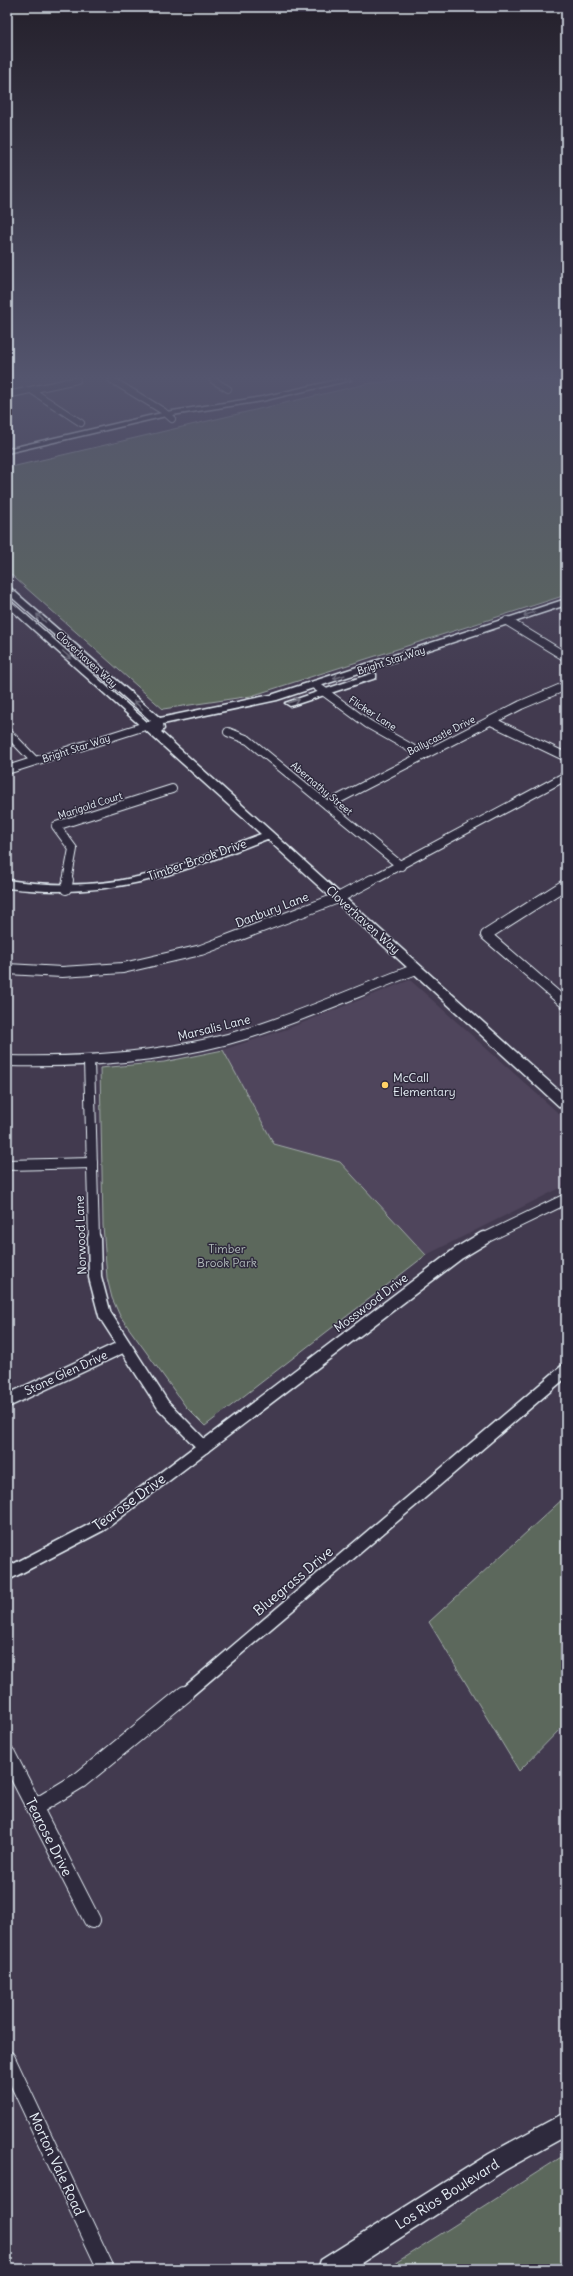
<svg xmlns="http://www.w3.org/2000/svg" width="573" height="2276" font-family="Delius,sans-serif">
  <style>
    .built { fill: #50455c }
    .green { fill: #5c675c; stroke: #a2acaa }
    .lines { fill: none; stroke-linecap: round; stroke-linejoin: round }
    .street-far4-casing { stroke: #e8f1f8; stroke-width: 8 }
    .street-far3-casing { stroke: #e8f1f8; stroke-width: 10 }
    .street-far2-casing { stroke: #e8f1f8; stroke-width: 12 }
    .street-far1-casing { stroke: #e8f1f8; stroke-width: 15 }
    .street-casing { stroke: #e8f1f8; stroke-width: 18 }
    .secondary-casing { stroke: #e8f1f8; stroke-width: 3 }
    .street-far4 { stroke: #2f2a3d; stroke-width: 6 }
    .street-far3 { stroke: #2f2a3d; stroke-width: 8 }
    .street-far2 { stroke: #2f2a3d; stroke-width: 10 }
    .street-far1 { stroke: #2f2a3d; stroke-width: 12 }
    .street { stroke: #2f2a3d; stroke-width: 16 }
    .secondary { fill: #2f2a3d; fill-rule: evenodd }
    .oneway { stroke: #70707e }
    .poi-dot { fill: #ffd166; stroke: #2f2a3d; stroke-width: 1.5 }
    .labels { text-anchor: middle; stroke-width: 3; stroke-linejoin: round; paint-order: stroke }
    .far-street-label { font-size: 10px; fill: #e8f1f8; stroke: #2f2a3d }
    .street-label { font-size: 12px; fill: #e8f1f8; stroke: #2f2a3d }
    .poi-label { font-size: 12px; fill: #e8f1f8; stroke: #2f2a3d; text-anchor: start }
    .park-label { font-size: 12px; fill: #b0baba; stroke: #2f2a3d }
    .near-street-label { font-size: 14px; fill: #e8f1f8; stroke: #2f2a3d }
  </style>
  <rect width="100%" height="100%" fill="#423a4f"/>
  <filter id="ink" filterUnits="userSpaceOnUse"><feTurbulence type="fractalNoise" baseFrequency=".025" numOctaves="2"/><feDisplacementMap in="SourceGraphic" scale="8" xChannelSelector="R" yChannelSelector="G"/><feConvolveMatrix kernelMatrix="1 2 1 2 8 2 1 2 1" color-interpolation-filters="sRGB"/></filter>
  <g filter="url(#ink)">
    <path class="built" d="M410 980 566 1120V1185L426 1255 340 1162 274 1144 223 1050 287 1029Z"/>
    <g class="green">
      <path d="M399 380H566V595L251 696 163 709 7 571V468L366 384Z"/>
      <path d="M223 1050 274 1144 340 1162 426 1255 205 1426 186 1407 120 1316 112 1298 107 1278 103 1225 100 1068 164 1062Z"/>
      <path d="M566 1496V1723L519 1771 429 1622Z"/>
      <path d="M566 2154V2269H386Z"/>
    </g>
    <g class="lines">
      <g class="street-far4-casing">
        <g id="street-far4">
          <path d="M112 380 163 411 172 419"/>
          <path d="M213 380 228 389"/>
          <path d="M31 390 81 423"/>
          <path d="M7 395 77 380"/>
        </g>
      </g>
      <g class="street-far3-casing">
        <g id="street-far3">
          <path d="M507 621 566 657"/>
          <path d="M315 685 368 724 423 755"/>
          <path d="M491 721 566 757"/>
          <path d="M7 732 35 761"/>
          <path d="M228 732 248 740 401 866"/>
          <path d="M7 770 145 726"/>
          <path d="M327 805 521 705 566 686"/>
          <path d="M67 881 73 849 56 826 172 789"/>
          <path d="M370 881 566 776"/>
        </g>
      </g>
      <g class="street-far2-casing">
        <g id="street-far2">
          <path d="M566 884 486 935 566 1004"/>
          <path d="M66 889 68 880"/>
          <path d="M7 969 62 972 123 968 201 950 338 898 372 880"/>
          <path d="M89 1060 94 1239"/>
          <path d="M7 1061C90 1063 173 1057 252 1032 308 1014 361 990 416 969"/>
          <path d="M7 1165 92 1163"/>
          <path d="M483 1239 566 1199"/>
        </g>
      </g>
      <g class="street-far1-casing">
        <g id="street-far1">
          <path d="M94 1238 95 1277 105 1315 163 1405 204 1447"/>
          <path d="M7 1401 124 1346"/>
          <path d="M7 1574 101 1525 459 1253 484 1238"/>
          <path d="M184 1695 566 1370"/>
        </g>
      </g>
      <g class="street-casing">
        <g id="street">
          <path d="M7 1754 92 1920"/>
          <path d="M34 1808 80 1780 185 1694"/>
          <path d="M7 2059 106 2269"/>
        </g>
      </g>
      <g class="secondary-casing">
        <g id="secondary">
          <path d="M337 380H351L262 401 166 416 7 453V449L166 412 262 397Z"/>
          <path d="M7 585 160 718 271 695 566 599V605L277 700 163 724 164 729 161 732 566 1097V1110L561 1108 267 839C172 876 111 900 7 888V880C51 886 94 887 137 877 180 868 220 849 261 834L7 606V598L147 722 151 721 7 593Z"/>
          <path d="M373 673 376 674V678L294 705 290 706 285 703Z"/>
          <path d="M566 2112V2136L505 2170 352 2269H318L321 2260 489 2154Z"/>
        </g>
      </g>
      <use href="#street-far4" class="street-far4"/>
      <use href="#street-far3" class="street-far3"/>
      <use href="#street-far2" class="street-far2"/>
      <use href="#street-far1" class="street-far1"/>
      <use href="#street" class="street"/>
      <use href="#secondary" class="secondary"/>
    </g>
    <defs><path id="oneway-shaft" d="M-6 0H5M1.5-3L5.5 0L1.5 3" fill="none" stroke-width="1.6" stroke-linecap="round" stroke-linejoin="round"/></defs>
    <g class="oneway">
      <use href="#oneway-shaft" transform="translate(529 614) rotate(161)"/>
      <use href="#oneway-shaft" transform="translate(41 618) rotate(-138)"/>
      <use href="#oneway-shaft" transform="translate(67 655) rotate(42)"/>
      <use href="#oneway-shaft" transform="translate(339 677) rotate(162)"/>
      <use href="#oneway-shaft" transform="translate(294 701) rotate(-17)"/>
      <use href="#oneway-shaft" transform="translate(138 705) rotate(-138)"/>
    </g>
  </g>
  <linearGradient id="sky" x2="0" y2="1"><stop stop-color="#24202b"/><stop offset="0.54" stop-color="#54556e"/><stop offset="1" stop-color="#54556e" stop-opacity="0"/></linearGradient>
  <rect width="573" height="699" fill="url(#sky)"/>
  <circle class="poi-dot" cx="385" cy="1085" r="4"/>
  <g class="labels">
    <g class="far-street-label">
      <text transform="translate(87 659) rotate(42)" y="4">Cloverhaven Way</text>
      <text transform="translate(391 660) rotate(-18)" y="4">Bright Star Way</text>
      <text transform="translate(373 713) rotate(33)" y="4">Flicker Lane</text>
      <text transform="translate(441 735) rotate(-27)" y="4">Ballycastle Drive</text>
      <text transform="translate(76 748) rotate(-18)" y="4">Bright Star Way</text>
      <text transform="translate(322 788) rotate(40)" y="4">Abernathy Street</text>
      <text transform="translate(90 805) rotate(-18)" y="4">Marigold Court</text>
    </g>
    <g class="street-label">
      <text transform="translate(197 860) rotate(-19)" y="4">Timber Brook Drive</text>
      <text transform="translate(272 910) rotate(-21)" y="4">Danbury Lane</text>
      <text transform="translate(363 920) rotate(42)" y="4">Cloverhaven Way</text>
      <text transform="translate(214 1028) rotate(-14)" y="4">Marsalis Lane</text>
      <text transform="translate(81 1235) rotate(-92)" y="4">Norwood Lane</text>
      <text transform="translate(371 1303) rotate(-37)" y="4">Mosswood Drive</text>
      <text transform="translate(66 1373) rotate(-25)" y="4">Stone Glen Drive</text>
    </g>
    <g class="poi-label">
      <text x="393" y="1082">McCall<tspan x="393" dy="14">Elementary</tspan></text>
    </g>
    <g class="park-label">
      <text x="227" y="1253">Timber<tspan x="227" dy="14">Brook Park</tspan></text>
    </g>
    <g class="near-street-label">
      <text transform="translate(129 1502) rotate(-36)" y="5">Tearose Drive</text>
      <text transform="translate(293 1581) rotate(-40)" y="5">Bluegrass Drive</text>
      <text transform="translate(49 1837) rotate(63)" y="5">Tearose Drive</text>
      <text transform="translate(57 2164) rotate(65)" y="5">Morton Vale Road</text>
      <text transform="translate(447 2194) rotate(-32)" y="5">Los Rios Boulevard</text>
    </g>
  </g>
  <rect width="573" height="2276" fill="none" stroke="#2f2a3d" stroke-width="24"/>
  <rect x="12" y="12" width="549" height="2252" fill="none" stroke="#e8f1f8" stroke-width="1.5" filter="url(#ink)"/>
</svg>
